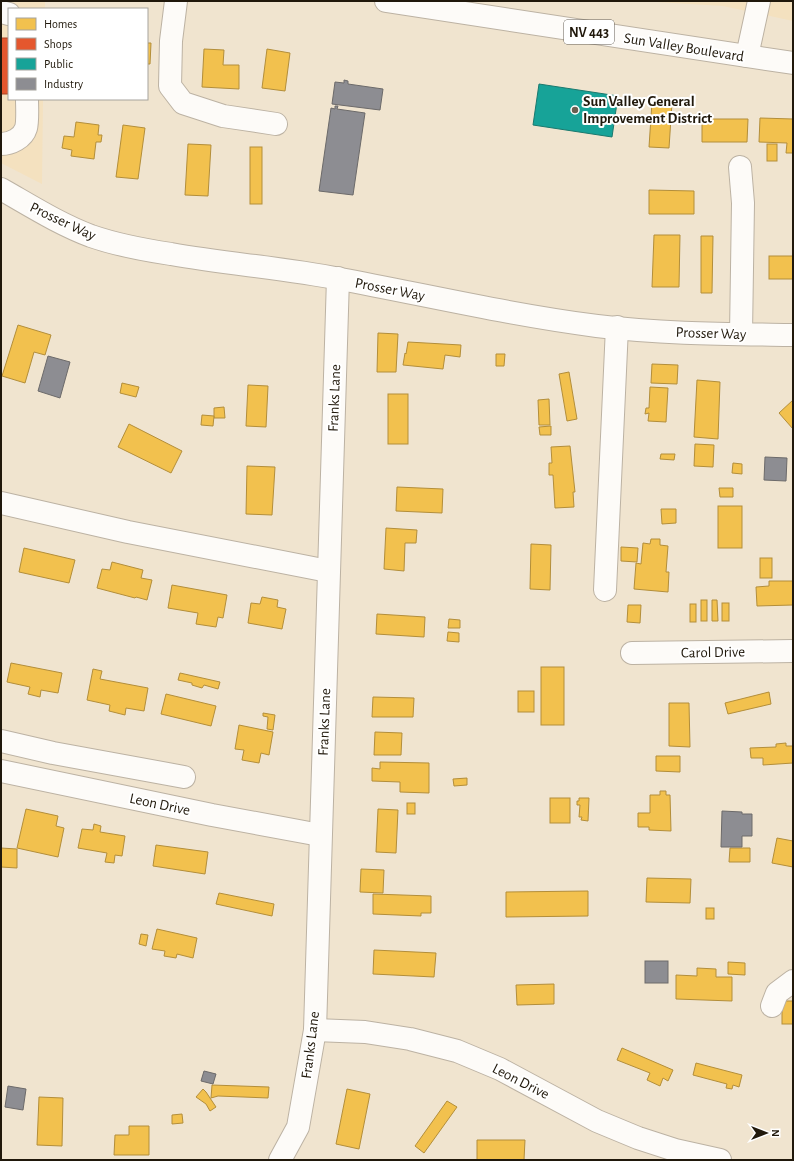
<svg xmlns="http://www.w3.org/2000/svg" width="794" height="1161" font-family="'Alegreya Sans',sans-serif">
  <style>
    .built { fill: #f4e1bf }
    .homes { fill: #f2c14e; stroke: #b38e3a }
    .shops { fill: #e4572e; stroke: #a94424 }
    .public { fill: #17a398; stroke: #1a796e }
    .industry { fill: #8d8d92; stroke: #6c6a6a }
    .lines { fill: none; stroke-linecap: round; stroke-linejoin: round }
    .minor-casing { stroke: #bcb2a3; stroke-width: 24 }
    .major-casing { stroke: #bcb2a3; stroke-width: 24 }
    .minor { stroke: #fdfbf8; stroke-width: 22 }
    .major { stroke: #fdfbf8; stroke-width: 22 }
    .poi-dot { fill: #695f50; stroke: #fff; stroke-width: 1.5 }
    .labels { text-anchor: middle; stroke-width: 4; stroke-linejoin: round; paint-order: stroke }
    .shield { fill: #fff; stroke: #635d54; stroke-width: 1 }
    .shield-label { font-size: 14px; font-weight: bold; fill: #20180b }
    .street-label { font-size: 15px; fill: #20180b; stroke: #fff }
    .poi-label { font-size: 15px; font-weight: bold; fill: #20180b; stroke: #fff; text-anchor: start }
  </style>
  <rect width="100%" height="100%" fill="#f0e4cf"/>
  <g class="built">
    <path d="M1 1H45V9H9V99H43L42 184 1 163Z"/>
    <path d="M640 1H793V21L723 6Z"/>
  </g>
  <g class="homes">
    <path d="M147 43H151L150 64H147Z"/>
    <path d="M204 49 224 50 223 65H239V89L202 87Z"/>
    <path d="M267 49 290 53 285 91 262 88Z"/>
    <path d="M652 102 672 103 669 148 649 147Z"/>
    <path d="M760 118 793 119V153H786L787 143 759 142Z"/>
    <path d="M702 119H748L747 142H702Z"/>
    <path d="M76 122 99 125 98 135H102L101 142H96L94 159 71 156 72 150 62 148 64 136 74 137Z"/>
    <path d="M123 125 145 128 138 179 116 177Z"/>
    <path d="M188 144 211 145 208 196 185 195Z"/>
    <rect x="767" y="144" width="10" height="17"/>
    <rect x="250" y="147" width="12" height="57"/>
    <path d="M649 190 694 191V214H649Z"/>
    <path d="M654 235H680L679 287H652Z"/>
    <path d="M701 236H713L712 293H701Z"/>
    <rect x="769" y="256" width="24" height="23"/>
    <path d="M18 325 51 335 45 355 34 352 25 383 2 376Z"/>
    <path d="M378 333 398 334 396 372H377Z"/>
    <path d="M408 342 461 345 460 357 445 355 443 369 403 365 405 353 406 354Z"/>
    <path d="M496 354H505L504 366H496Z"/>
    <path d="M652 364 678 365 677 384 651 383Z"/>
    <path d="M569 372 577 419 567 421 559 374Z"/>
    <path d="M697 380 720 382 718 439 694 437Z"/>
    <path d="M122 383 139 387 136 397 120 393Z"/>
    <path d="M248 385 268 386 266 427 246 426Z"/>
    <path d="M650 387 668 388 666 422 648 421 649 413 645 414 646 408H649Z"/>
    <rect x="388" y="394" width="20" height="50"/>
    <path d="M549 399 550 425H539L538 400Z"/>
    <path d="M793 400V429L779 413Z"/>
    <path d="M224 407 225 418H214V408Z"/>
    <path d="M202 415 214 416 213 426 201 425Z"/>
    <path d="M129 424 182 451 171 473 118 447Z"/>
    <path d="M551 426V435H540L539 427Z"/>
    <path d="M695 444 714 445 713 467 694 466Z"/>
    <path d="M570 446 575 492H573L574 507 555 508 553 475H549V463H552L551 447Z"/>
    <path d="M661 454H675L674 460 660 459Z"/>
    <path d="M733 463 742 464V474L732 473Z"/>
    <path d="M247 466 275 467 272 515 246 514Z"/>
    <path d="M397 487 443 489 442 513 396 511Z"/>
    <path d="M719 488H733V497H720Z"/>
    <rect x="718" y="506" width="24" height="42"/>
    <path d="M661 509H676V523L662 524Z"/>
    <path d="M386 528 417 530 416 543H405L404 571 384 569Z"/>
    <path d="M651 539H660V545L668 546 666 572H669L668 592 634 589 636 563 641 564 643 543 650 544Z"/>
    <path d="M531 544 551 545 550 590 530 589Z"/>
    <path d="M621 547 638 548 637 562 621 561Z"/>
    <path d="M24 548 75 560 69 583 19 572Z"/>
    <rect x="760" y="558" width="12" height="20"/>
    <path d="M112 562 143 570 141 578 152 580 147 600 136 597 135 598 97 588 102 569 110 570Z"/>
    <path d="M769 581H793V605L757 606 756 587 769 586Z"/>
    <path d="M172 585 227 595 223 618 218 617 216 627 196 624 198 613 168 608Z"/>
    <path d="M262 597 278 600 277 607 286 609 282 629 248 623 251 603 260 604Z"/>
    <rect x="701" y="600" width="6" height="21"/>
    <path d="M712 600H717L718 621H712Z"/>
    <rect x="722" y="603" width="7" height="18"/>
    <rect x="690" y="604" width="6" height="18"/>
    <path d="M628 605H641L640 623 627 622Z"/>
    <path d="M377 614 425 617 424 637 376 634Z"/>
    <path d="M449 619 460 620V628H448Z"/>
    <path d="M448 632 459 633V642L447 641Z"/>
    <path d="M11 663 62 673 58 693 41 690 40 697 28 694 30 687 7 682Z"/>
    <rect x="541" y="667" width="23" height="58"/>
    <path d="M93 669 102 671 100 679 148 688 144 711 126 708 125 715 109 711 110 705 87 700Z"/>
    <path d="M180 673 220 682 218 689 204 685 202 688 192 685V683L178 680Z"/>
    <rect x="518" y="691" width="16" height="21"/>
    <path d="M769 692 771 704 728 714 725 703Z"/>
    <path d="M166 694 216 706 211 726 161 714Z"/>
    <path d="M373 697 414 698 413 717H372Z"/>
    <path d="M669 703H689L690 747 669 746Z"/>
    <path d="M263 713 275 715 273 730 267 729 268 717 263 716Z"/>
    <path d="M239 725 273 732 269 755 261 753 259 763 242 760 244 750 235 749Z"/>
    <path d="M375 732 402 733 401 755H374Z"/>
    <path d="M786 743V746H793V763L763 765V758H751L750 748 776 747V744Z"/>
    <path d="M656 756H680V772L656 771Z"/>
    <path d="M380 762 429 763V793L400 792V782L372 781V768L380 769Z"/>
    <path d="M467 778V785L454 786 453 779Z"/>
    <path d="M660 791H666V795H670L671 831 649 830V827H638V813H650V795H660Z"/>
    <rect x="550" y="798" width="20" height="25"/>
    <path d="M579 798H589L588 821 581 820 582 817H579L580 805H577V801H579Z"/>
    <rect x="407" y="803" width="8" height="11"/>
    <path d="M26 809 58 816 56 826 64 828 58 857 17 848Z"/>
    <path d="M378 809 398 810 396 853 376 852Z"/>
    <path d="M94 824 101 826 100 832 125 836 122 856 115 855 114 863 105 862 107 853 78 848 82 829 93 830Z"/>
    <path d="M777 838 793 841V867L772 863Z"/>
    <path d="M156 845 208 852 205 874 153 866Z"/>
    <path d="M1 848 17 849V868L1 867Z"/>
    <path d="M730 848H750V862H729Z"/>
    <path d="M361 869 384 870 383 893 360 892Z"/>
    <path d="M647 878 691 879 690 903 646 902Z"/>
    <path d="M588 891V916L506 917V892Z"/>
    <path d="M219 893 274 904 272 916 216 904Z"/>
    <path d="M373 894 431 896V913H421V916L373 914Z"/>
    <rect x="706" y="908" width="8" height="11"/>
    <path d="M157 929 197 938 193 958 177 954 176 958 164 956 165 951 152 949Z"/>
    <path d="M141 934 148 935 146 946 139 944Z"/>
    <path d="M374 950 436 953 434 977 373 974Z"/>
    <path d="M728 962 745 963V975L728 974Z"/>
    <path d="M697 968 716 969V977H732V1001L676 999V975L697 976Z"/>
    <path d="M554 984V1004L517 1005 516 985Z"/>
    <rect x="782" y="1001" width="11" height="23"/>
    <path d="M622 1048 673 1070 668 1081 663 1078 660 1086 647 1080 650 1073 617 1060Z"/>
    <path d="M696 1063 742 1075 739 1087 733 1085 732 1089 726 1088 727 1084 693 1075Z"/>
    <path d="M212 1085 269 1087 268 1098 218 1096 211 1098Z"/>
    <path d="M203 1089 206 1092 216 1107 210 1111 206 1104 196 1097Z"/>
    <path d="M347 1089 370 1094 359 1149 336 1144Z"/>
    <path d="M39 1097 63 1098 62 1146 37 1145Z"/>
    <path d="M447 1101 457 1107 424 1153 415 1146Z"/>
    <path d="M182 1114 183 1123 172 1124V1115Z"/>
    <path d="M129 1126H149V1155H114L115 1135H129Z"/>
    <path d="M477 1140H525L524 1160H477Z"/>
  </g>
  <rect class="shops" x="1" y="38" width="8" height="56"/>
  <path class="public" d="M539 84 618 96 612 137 533 125Z"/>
  <g class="industry">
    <path d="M344 80 348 81V84L383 89 380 110 332 104 335 82 344 83Z"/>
    <path d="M335 106H338L337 109 365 113 353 195 319 191 331 108 335 109Z"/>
    <path d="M48 356 70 362 60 398 38 391Z"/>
    <path d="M765 457 787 458 786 481 764 480Z"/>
    <path d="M722 811 742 812V814H752V836H742V847H721Z"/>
    <rect x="645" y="961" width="23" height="22"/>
    <path d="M204 1071 216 1074 213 1084 201 1081Z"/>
    <path d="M8 1086 26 1089 23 1110 5 1107Z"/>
  </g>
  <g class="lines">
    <g class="minor-casing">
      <g id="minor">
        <path d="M176 1 171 41 170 86 183 103 223 116 276 124"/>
        <path d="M1 12 9 14"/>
        <path d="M747 56 759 1"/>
        <path d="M1 144C11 144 23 138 26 128 28 121 27 106 27 99"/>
        <path d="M740 167 743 203 741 334"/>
        <path d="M1 189C31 206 59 224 91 236 117 245 144 250 171 254 227 264 284 268 340 279 426 295 511 315 597 326 662 334 728 334 793 335"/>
        <path d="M1 503 128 532 328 571"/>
        <path d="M605 590 617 327"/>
        <path d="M632 653 793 651"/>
        <path d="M1 741 53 753 184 777"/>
        <path d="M1 771 212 815 320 835"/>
        <path d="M772 1006 777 993 793 981"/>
        <path d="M315 1030 365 1032 410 1039 457 1051 500 1069 597 1121 638 1138 675 1150 720 1160"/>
        <path d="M280 1160 298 1127 315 1030 338 278"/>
      </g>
    </g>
    <g class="major-casing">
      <path id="major" d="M386 1 793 63"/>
    </g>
    <use href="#minor" class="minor"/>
    <use href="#major" class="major"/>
  </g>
  <circle class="poi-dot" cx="575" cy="110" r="4"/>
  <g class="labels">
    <rect class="shield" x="564" y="20" width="50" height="24" rx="3"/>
    <g class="shield-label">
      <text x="589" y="37">NV 443</text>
    </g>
    <g class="street-label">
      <text transform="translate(684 47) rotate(9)" y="5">Sun Valley Boulevard</text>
      <text transform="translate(63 221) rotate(25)" y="5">Prosser Way</text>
      <text transform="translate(390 289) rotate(11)" y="5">Prosser Way</text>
      <text transform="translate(711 333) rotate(2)" y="5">Prosser Way</text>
      <text transform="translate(334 398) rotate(-88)" y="5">Franks Lane</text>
      <text transform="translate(713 652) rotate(-1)" y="5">Carol Drive</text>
      <text transform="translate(324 722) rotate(-88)" y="5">Franks Lane</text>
      <text transform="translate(160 804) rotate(12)" y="5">Leon Drive</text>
      <text transform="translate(310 1045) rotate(-83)" y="5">Franks Lane</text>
      <text transform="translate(521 1081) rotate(27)" y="5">Leon Drive</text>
    </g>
    <g class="poi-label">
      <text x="583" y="106">Sun Valley General<tspan x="583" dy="17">Improvement District</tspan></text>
    </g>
  </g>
  <rect width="794" height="1161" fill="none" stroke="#20180b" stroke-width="4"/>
  <rect x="8" y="8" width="140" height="92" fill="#ffffff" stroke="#a6a39d"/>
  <rect x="16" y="18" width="20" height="12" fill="#f2c14e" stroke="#a6a39d"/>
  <text x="44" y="28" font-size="12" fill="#20180b">Homes</text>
  <rect x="16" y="38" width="20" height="12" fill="#e4572e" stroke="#a6a39d"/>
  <text x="44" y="48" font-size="12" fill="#20180b">Shops</text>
  <rect x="16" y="58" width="20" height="12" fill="#17a398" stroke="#a6a39d"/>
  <text x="44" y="68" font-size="12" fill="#20180b">Public</text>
  <rect x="16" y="78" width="20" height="12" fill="#8d8d92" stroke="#a6a39d"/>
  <text x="44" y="88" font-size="12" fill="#20180b">Industry</text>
  <g transform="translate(766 1133) rotate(90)" stroke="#ffffff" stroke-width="3" paint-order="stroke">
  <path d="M0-3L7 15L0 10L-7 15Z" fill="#20180b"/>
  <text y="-6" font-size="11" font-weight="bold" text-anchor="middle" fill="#20180b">N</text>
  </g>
</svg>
